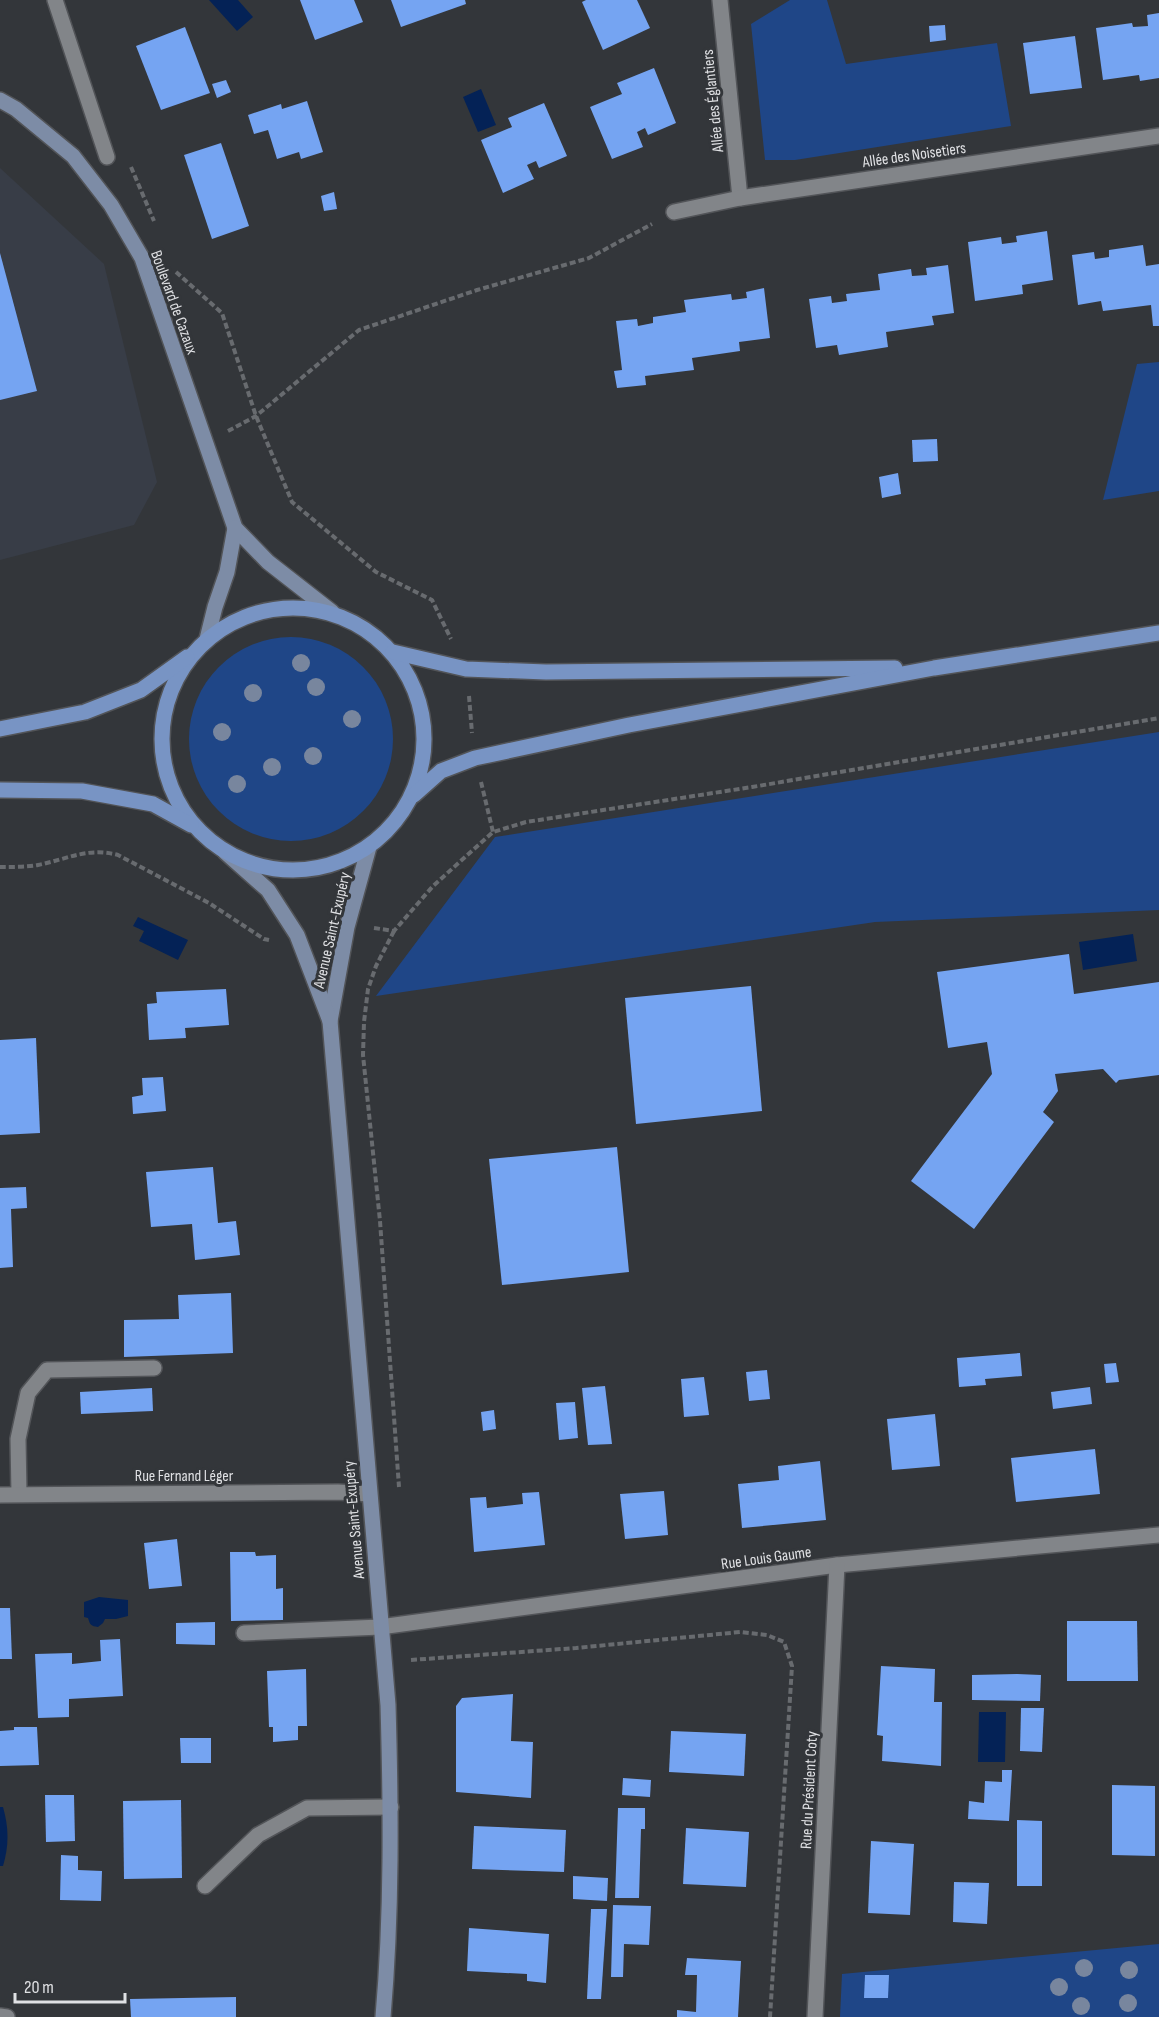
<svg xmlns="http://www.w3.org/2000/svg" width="1159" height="2017" font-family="'Sofia Sans Condensed',sans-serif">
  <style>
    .built { fill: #383d47 }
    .green { fill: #1f4687 }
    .water { fill: #042256 }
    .building { fill: #75a4f2 }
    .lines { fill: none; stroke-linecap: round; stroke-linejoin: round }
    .service-casing { stroke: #525458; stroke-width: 18 }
    .minor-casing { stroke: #525458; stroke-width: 18 }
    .secondary-casing { stroke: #525458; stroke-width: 18 }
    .primary-casing { stroke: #525458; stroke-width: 18 }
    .path { stroke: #686b6f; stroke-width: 4; stroke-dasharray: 6 3; stroke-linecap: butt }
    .service { stroke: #828589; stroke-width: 15 }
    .minor { stroke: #828589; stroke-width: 15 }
    .secondary { stroke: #7d8ca6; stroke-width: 15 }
    .primary { stroke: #7894c4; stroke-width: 15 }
    .tree { fill: #78869e }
    .labels { text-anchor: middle; stroke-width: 6; stroke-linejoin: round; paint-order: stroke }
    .street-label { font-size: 16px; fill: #e0e1e4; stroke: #33363a }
  </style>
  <rect width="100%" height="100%" fill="#33363a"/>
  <path class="built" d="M0 168 104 264 157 482 134 525 0 560Z"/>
  <g class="green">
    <path d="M790 0H827L846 64 997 43 1011 126 795 160H765L751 24Z"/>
    <path d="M1159 362V491L1103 500 1137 364Z"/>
    <circle cx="291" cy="739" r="102"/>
    <path d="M1159 732V910L875 922 376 996 495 837Z"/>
    <path d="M1159 1944V2017H840L842 1974Z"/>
  </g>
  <g class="water">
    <path d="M209 0H238L253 17 237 31Z"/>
    <path d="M481 89 496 125 478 132 463 97Z"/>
    <path d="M138 917 188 940 178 960 139 941 144 931 133 926Z"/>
    <path d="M1133 934 1137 961 1083 970 1079 942Z"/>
    <path d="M99 1597 128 1600V1616L116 1619H105L103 1623 98 1627C91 1626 90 1625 88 1618L84 1617V1602Z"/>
    <path d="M979 1712H1006L1005 1762H978Z"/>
    <path d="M0 1807H3C9 1828 9 1846 3 1866H0Z"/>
  </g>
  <g class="building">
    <path d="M300 0H354L363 22 315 40Z"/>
    <path d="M391 0H465L466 4 401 27Z"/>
    <path d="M586 0H637L650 28 603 50 582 2Z"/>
    <path d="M1159 13V78L1140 81 1139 75 1103 80 1096 28 1132 23 1133 27 1148 26 1147 15Z"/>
    <path d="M945 25 946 40 930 42 929 26Z"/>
    <path d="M185 27 210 93 161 110 136 46Z"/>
    <path d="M1075 36 1082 88 1030 94 1023 43Z"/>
    <path d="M654 68 676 123 648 135 645 128 637 132 643 147 612 159 590 107 622 94 617 83Z"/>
    <path d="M226 80 231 92 217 98 212 84Z"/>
    <path d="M307 101 323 152 301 159 299 152 277 159 268 130 254 134 248 115 281 104 282 109Z"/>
    <path d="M544 103 567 156 539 168 536 161 527 165 534 179 503 193 481 140 512 127 508 118Z"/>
    <path d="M221 143 249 226 212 239 184 155Z"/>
    <path d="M334 192 337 209 324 211 321 196Z"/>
    <path d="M1047 231 1053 280 1022 285 1023 294 975 301 968 242 1001 237 1002 244 1017 242 1016 236Z"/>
    <path d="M1143 245 1146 266 1159 264V326H1153L1151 305 1103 311 1101 301 1078 305 1072 255 1094 252 1095 259 1109 257V250Z"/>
    <path d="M0 253 37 391 0 400Z"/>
    <path d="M948 265 954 313 932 316 934 325 886 332 888 347 839 355 837 345 816 348 809 299 831 296 832 303 847 301 846 294 880 290 878 274 911 269 912 276 927 275 926 268Z"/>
    <path d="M764 288 770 338 739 342 740 351 692 358 694 370 645 376 646 385 617 388 614 371 622 370 616 321 637 319 638 326 653 323V317L686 312 684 300 731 294 732 300 747 298 746 292Z"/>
    <path d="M937 439 938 461 913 462 912 440Z"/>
    <path d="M898 473 901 494 882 498 879 477Z"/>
    <path d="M1069 954 1074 994 1159 982V1075L1119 1080 1116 1083 1103 1069 1055 1074 1058 1091 1043 1112 1054 1122 974 1229 911 1181 992 1074 987 1042 948 1048 937 972Z"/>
    <path d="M751 986 762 1111 636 1124 625 998Z"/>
    <path d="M226 989 229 1025 185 1028 186 1038 149 1040 147 1004 157 1003 156 992Z"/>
    <path d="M36 1038 40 1133 0 1135V1040Z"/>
    <path d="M163 1077 166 1111 133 1114 132 1097 143 1095 142 1078Z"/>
    <path d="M617 1147 629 1272 502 1285 489 1159Z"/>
    <path d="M213 1167 218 1223 236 1221 240 1255 195 1260 192 1224 151 1227 146 1172Z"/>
    <path d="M26 1187 27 1208 11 1209 13 1267 0 1268V1188Z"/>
    <path d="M231 1293 233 1353 124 1357V1320L179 1319 178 1295Z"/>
    <path d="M1020 1353 1022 1376 985 1379 986 1385 959 1387 957 1358Z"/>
    <path d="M1116 1363 1119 1382 1106 1383 1104 1364Z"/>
    <path d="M767 1370 770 1399 749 1401 746 1372Z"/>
    <path d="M704 1377 709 1415 684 1417 681 1379Z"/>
    <path d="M605 1386 612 1444 588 1445 582 1388Z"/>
    <path d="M1090 1387 1092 1404 1053 1409 1051 1392Z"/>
    <path d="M152 1388 153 1411 81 1414 80 1392Z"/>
    <path d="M575 1402 578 1438 559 1440 556 1403Z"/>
    <path d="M494 1410 496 1429 483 1431 481 1412Z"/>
    <path d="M935 1414 940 1466 892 1470 887 1419Z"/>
    <path d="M1095 1449 1100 1494 1016 1502 1011 1458Z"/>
    <path d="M820 1461 826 1520 742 1528 738 1484 779 1480 778 1466Z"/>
    <path d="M664 1491 668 1535 625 1539 620 1494Z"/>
    <path d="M539 1492 545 1545 474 1552 470 1498 486 1497 487 1508 523 1504 522 1493Z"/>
    <path d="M177 1539 182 1586 149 1589 144 1543Z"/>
    <path d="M230 1552H255L256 1556 276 1555V1589L283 1588V1620L231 1621Z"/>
    <path d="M0 1608H10L12 1659H0Z"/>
    <path d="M1067 1621H1137L1138 1681H1067Z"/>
    <path d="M215 1622V1645L176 1644V1623Z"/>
    <path d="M120 1639 123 1696 69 1699V1717L38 1718 35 1654 72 1653V1664L101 1661 100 1640Z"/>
    <path d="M881 1666 935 1669 934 1702H942L941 1766 882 1761 883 1736 877 1735Z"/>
    <path d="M306 1669 307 1726H298V1740L273 1742V1727H269L267 1671Z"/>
    <path d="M1017 1674 1041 1675 1040 1701 972 1700V1675Z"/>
    <path d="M513 1694 511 1741 533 1742 531 1798 456 1792V1706L462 1698Z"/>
    <path d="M1021 1708H1044L1042 1752 1020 1751Z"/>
    <path d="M14 1727H37L39 1765 0 1766V1731L14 1730Z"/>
    <path d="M671 1731 746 1734 744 1776 669 1772Z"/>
    <path d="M180 1738H211V1763H181Z"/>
    <path d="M1002 1770H1012L1009 1821 968 1819 969 1801 984 1803 985 1781 1002 1782Z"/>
    <path d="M623 1778 651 1780 650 1797 622 1795Z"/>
    <path d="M1112 1785 1155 1786V1856L1112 1855Z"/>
    <path d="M45 1795H74L75 1841 46 1842Z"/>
    <path d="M181 1800 182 1878 124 1879 123 1801Z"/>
    <path d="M618 1808H645V1829H641L639 1898H615Z"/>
    <path d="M1017 1820 1042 1821V1886H1017Z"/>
    <path d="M474 1826 566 1830 564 1872 472 1869Z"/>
    <path d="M686 1828 749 1832 746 1887 683 1884Z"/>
    <path d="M871 1841 914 1844 910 1915 868 1913Z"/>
    <path d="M61 1855 78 1856V1870L102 1871 101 1901 60 1900Z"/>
    <path d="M573 1876 608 1878 607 1901 573 1899Z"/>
    <path d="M954 1882 989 1883 987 1924 953 1922Z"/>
    <path d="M613 1905 651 1906 649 1945 624 1944 623 1977H611Z"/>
    <path d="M591 1909H607L601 1999H587Z"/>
    <path d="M469 1928 549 1934 546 1983 527 1981V1974L467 1971Z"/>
    <path d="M687 1958 741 1961 738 2017H677V2010L696 2012 697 1975H685Z"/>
    <path d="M865 1975H889L888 1998H864Z"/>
    <path d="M236 1997V2017H131L130 1999Z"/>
  </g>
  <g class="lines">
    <g class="service-casing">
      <g id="service">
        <path d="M55 0 107 157"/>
        <path d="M19 1494 18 1439 28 1393 47 1370 154 1368"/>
        <path d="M244 1633 380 1627"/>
        <path d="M205 1886 258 1835 307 1808 391 1807"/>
        <path d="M0 2016 7 2017"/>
      </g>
    </g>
    <g class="minor-casing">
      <g id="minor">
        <path d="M720 0 740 198"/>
        <path d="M674 212 740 198 1159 136"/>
        <path d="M0 1495 338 1492 369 1494"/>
        <path d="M380 1627 837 1565 1159 1535"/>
        <path d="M815 2017 837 1565"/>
      </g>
    </g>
    <g class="secondary-casing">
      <g id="secondary">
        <path d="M0 100 16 109 73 156 111 205 142 258 235 528 268 562 332 612"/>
        <path d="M207 639 215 607 227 572 235 528"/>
        <path d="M369 847 347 927 330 1021 388 1705C391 1809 392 1913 383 2017"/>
        <path d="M225 852 268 890 297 935 330 1021"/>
      </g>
    </g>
    <g class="primary-casing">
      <g id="primary">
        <circle cx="293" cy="739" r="131"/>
        <path d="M393 652 466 669 546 672 895 668"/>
        <path d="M0 729 85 712 141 690 187 657"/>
        <path d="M0 790 82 791 153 804 191 825"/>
        <path d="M414 795 441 771 475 758 629 725 934 668 1159 633"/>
      </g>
    </g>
    <g class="path">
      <path d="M131 167 154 221"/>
      <path d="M176 272 222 313 256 416 292 502 376 572 432 600 451 639"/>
      <path d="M228 431 256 416 359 330 477 290 589 258 652 224"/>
      <path d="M469 696 472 733"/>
      <path d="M481 782 493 832"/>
      <path d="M0 867C12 867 27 867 38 865 68 859 87 847 118 855L209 903 264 939 269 940"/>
      <path d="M374 928 394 931 433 886 493 832 526 822 752 787 1159 718"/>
      <path d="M394 931 376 966 368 989 364 1022 363 1055 380 1221 399 1487"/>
      <path d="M411 1660 576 1648 740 1632 767 1635 784 1642 792 1666 770 2017"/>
    </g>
    <use href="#service" class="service"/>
    <use href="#minor" class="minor"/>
    <use href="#secondary" class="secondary"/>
    <use href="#primary" class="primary"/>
  </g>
  <g class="tree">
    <circle cx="301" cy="663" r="9"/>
    <circle cx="316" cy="687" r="9"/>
    <circle cx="253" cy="693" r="9"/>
    <circle cx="352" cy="719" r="9"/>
    <circle cx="222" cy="732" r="9"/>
    <circle cx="313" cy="756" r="9"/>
    <circle cx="272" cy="767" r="9"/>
    <circle cx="237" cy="784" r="9"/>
    <circle cx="1084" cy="1968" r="9"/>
    <circle cx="1129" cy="1970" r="9"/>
    <circle cx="1059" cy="1987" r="9"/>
    <circle cx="1128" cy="2003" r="9"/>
    <circle cx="1081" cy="2006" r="9"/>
  </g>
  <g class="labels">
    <g class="street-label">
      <text transform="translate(712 101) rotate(-96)" y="6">Allée des Églantiers</text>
      <text transform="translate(914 154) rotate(-8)" y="6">Allée des Noisetiers</text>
      <text transform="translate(175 302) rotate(70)" y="6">Boulevard de Cazaux</text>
      <text transform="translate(331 930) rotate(-77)" y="6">Avenue Saint-Exupéry</text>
      <text x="184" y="1481">Rue Fernand Léger</text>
      <text transform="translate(353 1520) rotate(-95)" y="6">Avenue Saint-Exupéry</text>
      <text transform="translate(766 1557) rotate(-8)" y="6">Rue Louis Gaume</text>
      <text transform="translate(808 1790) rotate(-87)" y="6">Rue du Président Coty</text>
    </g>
  </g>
  <path d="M15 1993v9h110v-9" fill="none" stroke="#e0e1e4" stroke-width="3"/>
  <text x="24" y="1993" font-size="18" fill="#e0e1e4" stroke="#33363a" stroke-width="4.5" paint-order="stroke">20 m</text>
</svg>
